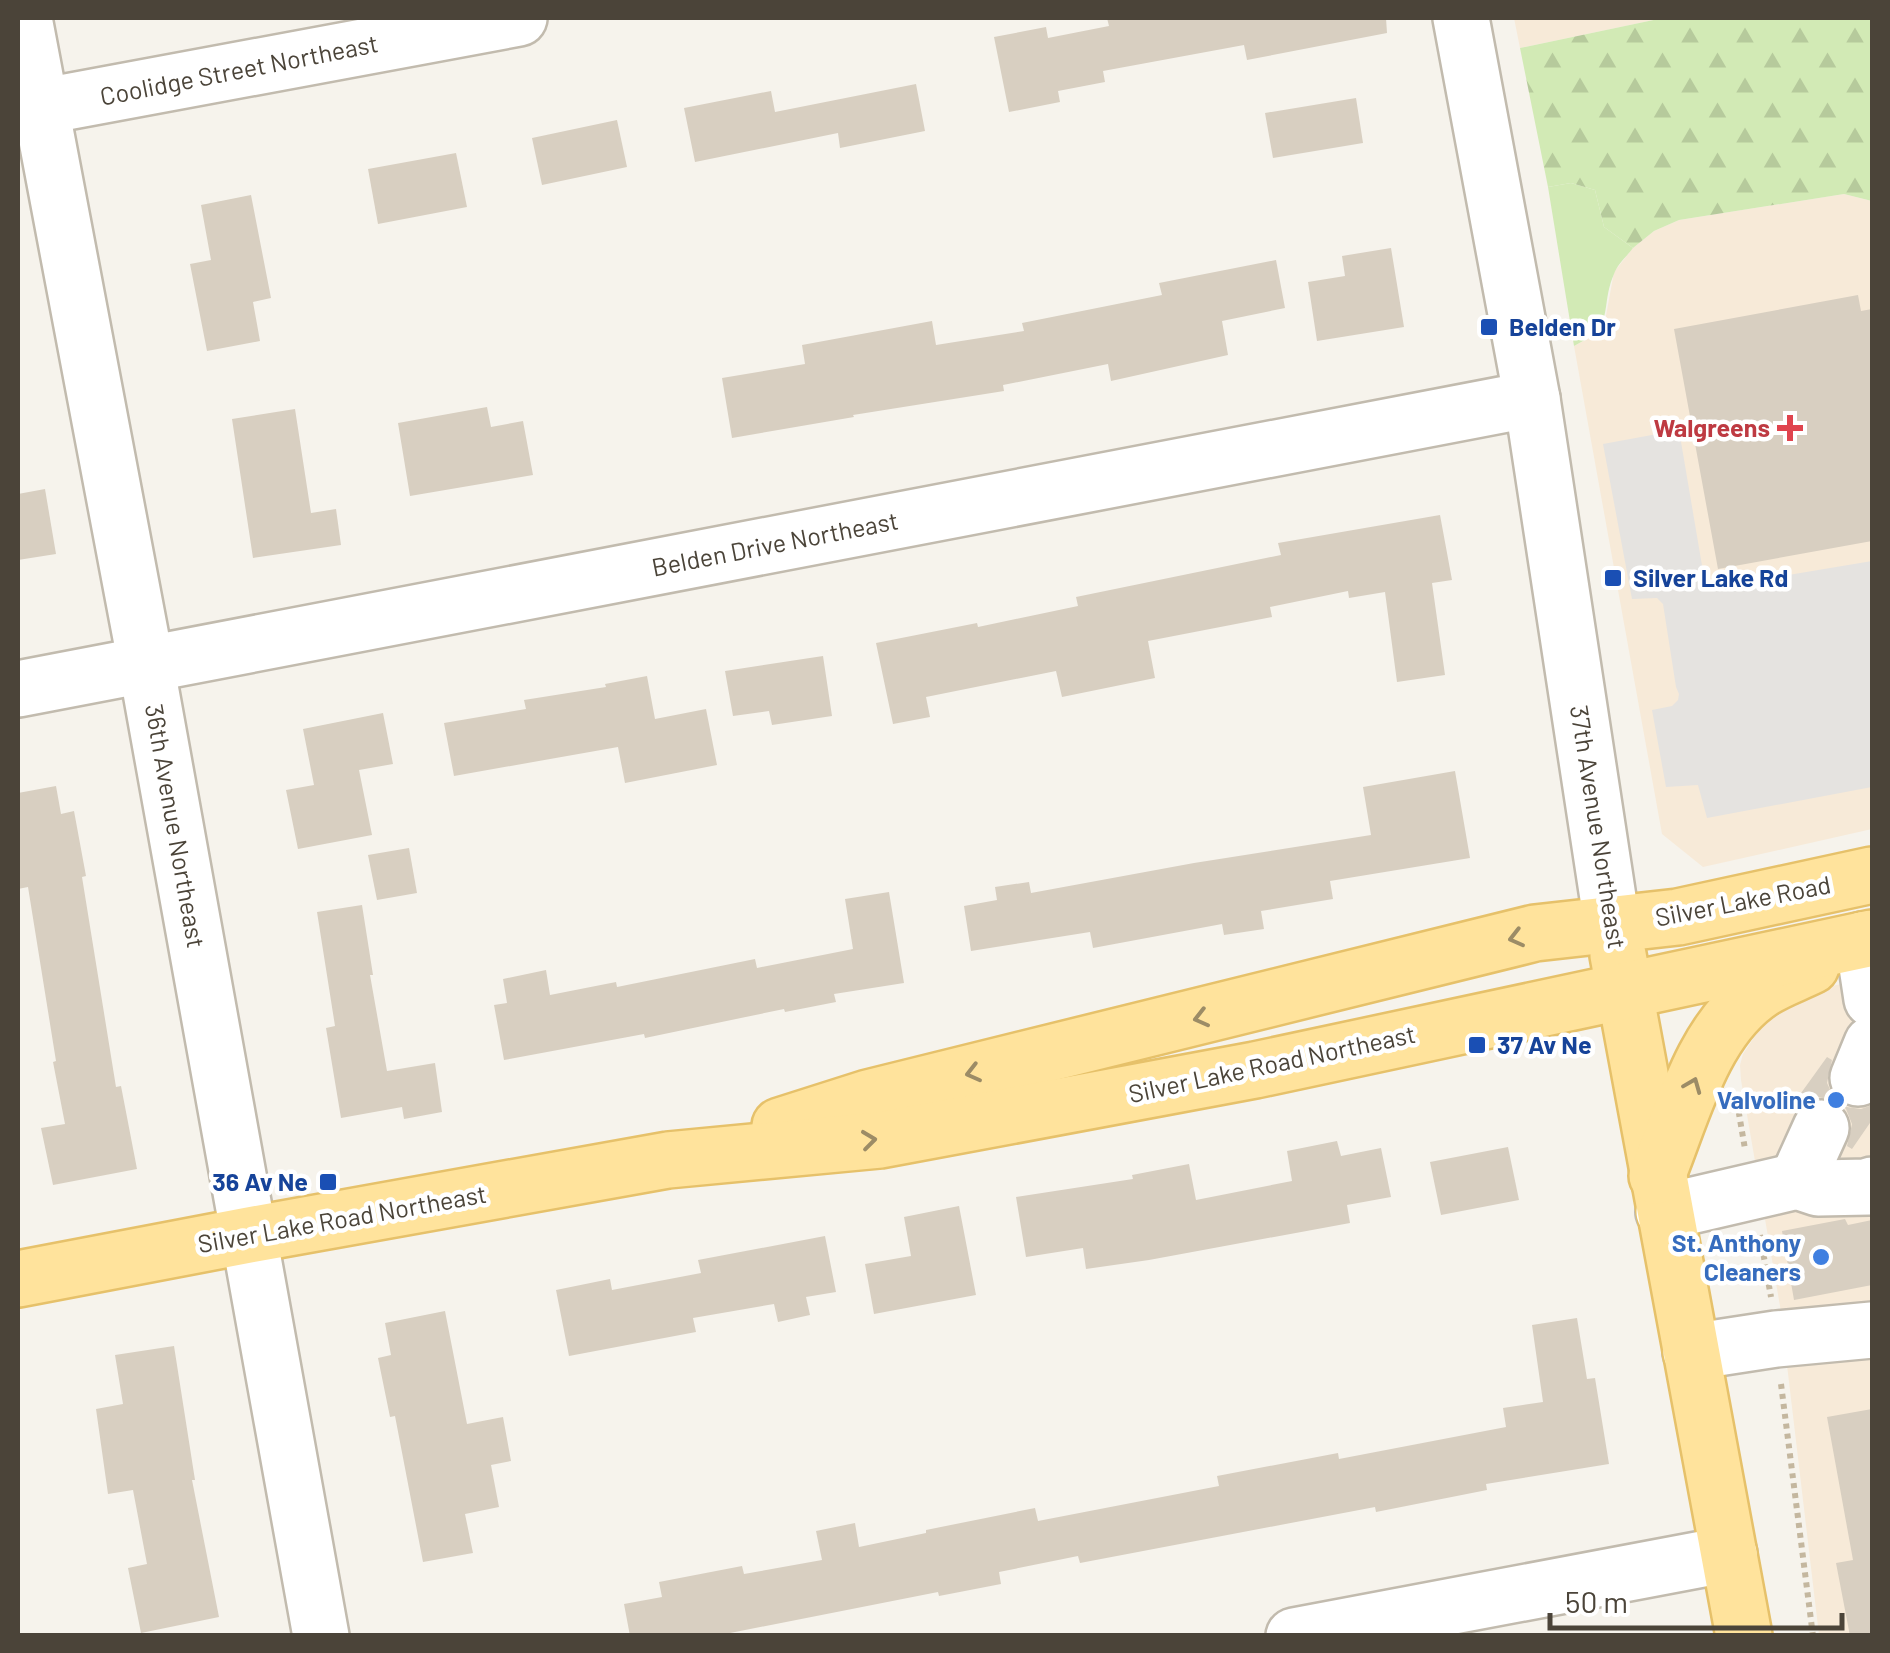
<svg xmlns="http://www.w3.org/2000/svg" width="1890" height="1653" font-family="Barlow,sans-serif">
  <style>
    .commercial { fill: #f7ead8 }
    .green { fill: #d2eab5 }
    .forest { fill: url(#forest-firs) }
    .parking { fill: #e5e3e0 }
    .building { fill: #d8cfc1 }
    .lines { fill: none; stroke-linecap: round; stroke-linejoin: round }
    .minor-casing { stroke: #c2bbae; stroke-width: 60 }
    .major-casing { stroke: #e6c16a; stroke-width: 60 }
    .path { stroke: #c4b79f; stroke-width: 6; stroke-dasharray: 5 5; stroke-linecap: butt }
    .minor { stroke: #fff; stroke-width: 55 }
    .major { stroke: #ffe39c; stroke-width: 55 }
    .oneway { stroke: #9c8c66 }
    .transit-dot { fill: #1a4fb4; stroke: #fff; stroke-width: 4 }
    .health-dot { fill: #e0444e; stroke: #fff; stroke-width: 4 }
    .shop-dot { fill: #3f7fe0; stroke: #fff; stroke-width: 4 }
    .labels { text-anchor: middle; stroke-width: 9; stroke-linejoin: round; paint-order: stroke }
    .street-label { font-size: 25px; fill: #4b4439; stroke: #fff }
    .transit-label { font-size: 25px; font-weight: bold; fill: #164399; stroke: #fff; text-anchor: start }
    .health-label { font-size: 25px; font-weight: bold; fill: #be3a42; stroke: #fff; text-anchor: end }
    .shop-label { font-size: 25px; font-weight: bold; fill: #366cbe; stroke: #fff; text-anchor: end }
  </style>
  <defs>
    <pattern id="forest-firs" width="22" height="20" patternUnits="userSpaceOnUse" patternTransform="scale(2.5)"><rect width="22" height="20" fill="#d2eab5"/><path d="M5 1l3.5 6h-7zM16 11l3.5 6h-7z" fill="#b6ca9c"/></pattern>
  </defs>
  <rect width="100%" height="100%" fill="#f6f3ec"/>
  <g class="commercial">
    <path d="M1514 18H1663L1520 48Z"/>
    <path d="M1844 194 1872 201V829L1703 867 1662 834 1574 346 1589 338 1605 321 1614 272 1633 248 1654 231 1679 220Z"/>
    <path d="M1872 977V1635H1819L1780 1306 1741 1080 1740 1065 1743 1054 1769 1015 1810 991Z"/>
  </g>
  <path class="green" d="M1571 183 1595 190 1604 227 1633 248C1627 256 1617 265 1614 274 1599 309 1617 325 1574 346L1548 187Z"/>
  <path class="forest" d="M1663 18H1872V201L1844 194 1679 220 1654 231 1633 248 1604 227 1595 190 1571 183 1548 187 1520 48Z"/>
  <path class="parking" d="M1679 430 1706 589 1872 561V787L1707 818 1698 785 1666 787 1652 710 1672 706 1678 700 1679 694 1676 687 1663 604 1657 598 1632 599 1603 444Z"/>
  <g class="building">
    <path d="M1107 18H1386L1387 33 1247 60 1244 45 1103 71 1105 82 1058 91 1060 102 1009 112 994 37 1046 27 1048 38 1109 26Z"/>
    <path d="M916 84 925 131 840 148 838 133 695 162 684 108 771 91 775 112Z"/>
    <path d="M1356 98 1363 143 1273 158 1265 113Z"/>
    <path d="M617 120 627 167 542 185 532 138Z"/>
    <path d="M456 153 467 207 378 224 368 169Z"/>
    <path d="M251 195 271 298 253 302 260 341 207 351 190 264 211 260 201 205Z"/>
    <path d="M1391 248 1404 327 1317 341 1308 282 1345 276 1342 256Z"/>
    <path d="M1276 260 1285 308 1222 321 1228 355 1111 381 1108 364 1003 385 1004 391 853 415 854 417 732 438 722 378 805 364 802 345 932 321 936 345 1024 331 1022 323 1162 295 1159 283Z"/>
    <path d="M1858 295 1861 311 1872 309V541L1718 569 1674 329Z"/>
    <path d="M487 407 491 427 523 421 533 475 410 496 398 423Z"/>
    <path d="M295 409 311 513 336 509 341 545 253 558 232 419Z"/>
    <path d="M45 489 56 554 18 560V494Z"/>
    <path d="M1440 515 1452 580 1432 583 1445 675 1397 682 1385 592 1349 598 1348 591 1270 607 1272 617 1148 641 1155 678 1062 697 1056 671 926 697 930 717 893 724 876 643 977 623 978 627 1078 606 1076 597 1281 555 1278 543Z"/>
    <path d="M823 656 832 716 772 725 769 711 733 716 725 671Z"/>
    <path d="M647 676 655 719 706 709 717 765 625 783 618 747 454 776 444 723 526 709 524 700 606 687 605 684Z"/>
    <path d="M383 713 393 764 359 770 372 835 298 849 286 790 314 785 303 729Z"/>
    <path d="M1455 771 1470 858 1330 881 1333 899 1261 911 1264 929 1224 935 1222 924 1093 948 1090 932 971 951 964 906 997 900 995 887 1029 882 1031 893 1194 863 1371 835 1363 787Z"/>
    <path d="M56 786 61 814 74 811 86 876 82 877 116 1087 121 1086 137 1169 53 1185 41 1128 65 1124 53 1062 56 1061 28 887 18 889V793Z"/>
    <path d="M409 848 417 893 377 900 368 855Z"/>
    <path d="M889 892 904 983 834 994 836 1002 785 1012 784 1009 645 1038 644 1034 504 1060 494 1005 507 1003 503 979 546 970 550 995 616 982 617 987 755 959 757 968 853 949 845 899Z"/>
    <path d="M362 905 373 975H370L387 1071 435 1063 442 1112 404 1119 402 1107 341 1118 326 1028 335 1026 317 912Z"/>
    <path d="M1827 1057 1832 1060 1827 1083 1834 1098 1847 1107 1861 1109 1872 1105V1120L1852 1149 1847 1146 1852 1124 1846 1109 1835 1100 1817 1097 1804 1102 1796 1110 1791 1107Z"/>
    <path d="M1337 1141 1341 1156 1381 1148 1391 1197 1347 1205 1350 1223 1149 1260 1086 1269 1083 1248 1026 1257 1016 1197 1133 1179 1132 1175 1189 1164 1196 1200 1292 1181 1287 1151Z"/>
    <path d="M1508 1147 1519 1200 1441 1215 1430 1162Z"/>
    <path d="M959 1206 976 1295 874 1314 865 1264 911 1256 904 1217Z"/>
    <path d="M1845 1219 1848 1225 1872 1220V1285L1794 1300 1782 1231Z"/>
    <path d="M825 1236 836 1292 806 1297 810 1315 778 1322 774 1304 693 1318 696 1332 569 1356 556 1290 610 1279 612 1290 701 1273 698 1260Z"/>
    <path d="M445 1311 467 1424 503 1417 511 1461 491 1465 499 1507 465 1514 473 1553 423 1562 395 1416 390 1417 378 1358 391 1355 385 1323Z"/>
    <path d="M1577 1318 1587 1379 1595 1378 1609 1464 1486 1484 1487 1490 1376 1512 1375 1507 1080 1563 1078 1556 999 1572 1001 1584 939 1596 938 1592 715 1636H630L624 1604 662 1597 659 1582 742 1566 744 1574 822 1560 816 1531 855 1523 859 1547 926 1533V1530L1035 1508 1038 1521 1219 1486 1217 1476 1338 1453 1339 1459 1506 1427 1503 1408 1543 1402 1532 1325Z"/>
    <path d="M174 1346 195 1480H192L219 1617 141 1633 128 1568 147 1564 133 1490 108 1494 96 1409 123 1404 115 1355Z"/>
    <path d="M1872 1409V1636H1850L1836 1563 1853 1560 1827 1417Z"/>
  </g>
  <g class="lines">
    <g class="minor-casing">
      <g id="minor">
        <path d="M24 18 146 664 321 1636"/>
        <path d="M1461 18 1532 399 1612 924"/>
        <path d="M18 111 519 18"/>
        <path d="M18 689 1532 399"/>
        <path d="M1863 940 1872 999"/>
        <path d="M1858 1078 1872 1044"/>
        <path d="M1797 1181 1821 1128"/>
        <path d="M1664 1212 1797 1181 1818 1188 1869 1187 1872 1185"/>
        <path d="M1691 1352 1776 1339 1872 1330"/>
        <path d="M1294 1636 1729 1554"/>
      </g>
    </g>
    <g class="major-casing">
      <g id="major">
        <path d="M1618 955 1744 1636"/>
        <path d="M780 1126 868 1098 1535 933 1678 917 1872 875"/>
        <path d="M1657 1176C1682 1115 1701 1035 1756 994 1771 982 1793 975 1811 966"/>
        <path d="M18 1279 249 1235 668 1160 880 1140 1255 1070 1872 938"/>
      </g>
    </g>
    <g class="path">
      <path d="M1737 1102 1745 1149"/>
      <path d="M1760 1235 1771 1297"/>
      <path d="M1781 1384 1813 1636"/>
    </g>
    <use href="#minor" class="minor"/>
    <use href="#major" class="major"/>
  </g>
  <defs><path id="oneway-chevron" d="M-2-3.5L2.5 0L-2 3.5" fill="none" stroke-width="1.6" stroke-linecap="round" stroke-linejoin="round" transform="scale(2.5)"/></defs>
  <g class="oneway">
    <use href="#oneway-chevron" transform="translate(1516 938) rotate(166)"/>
    <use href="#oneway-chevron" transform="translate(1201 1018) rotate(166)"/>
    <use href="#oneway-chevron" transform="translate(973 1073) rotate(166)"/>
    <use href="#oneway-chevron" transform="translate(1693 1085) rotate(-68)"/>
    <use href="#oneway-chevron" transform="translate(869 1140) rotate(-7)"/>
  </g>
  <g class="transit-dot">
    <rect x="1479" y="317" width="20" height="20" rx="5"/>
    <rect x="1603" y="568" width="20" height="20" rx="5"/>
    <rect x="1467" y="1035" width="20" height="20" rx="5"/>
    <rect x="318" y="1172" width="20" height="20" rx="5"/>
  </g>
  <path class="health-dot" d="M1785 413h10v10h10v10h-10v10h-10v-10h-10v-10h10z"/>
  <g class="shop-dot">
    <circle cx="1836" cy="1100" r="10"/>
    <circle cx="1821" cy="1257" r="10"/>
  </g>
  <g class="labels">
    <g class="street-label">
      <text transform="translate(239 70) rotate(-11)" y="9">Coolidge Street Northeast</text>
      <text transform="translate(775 544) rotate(-11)" y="9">Belden Drive Northeast</text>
      <text transform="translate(175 826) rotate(80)" y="9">36th Avenue Northeast</text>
      <text transform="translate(1598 827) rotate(81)" y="9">37th Avenue Northeast</text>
      <text transform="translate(1743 901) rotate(-11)" y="9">Silver Lake Road</text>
      <text transform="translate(1272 1064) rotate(-12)" y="9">Silver Lake Road Northeast</text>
      <text transform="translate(342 1219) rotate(-10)" y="9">Silver Lake Road Northeast</text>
    </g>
    <g class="transit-label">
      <text x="1509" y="336">Belden Dr</text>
      <text x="1633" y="587">Silver Lake Rd</text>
      <text x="1497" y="1054">37 Av Ne</text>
      <text x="308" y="1191" text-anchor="end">36 Av Ne</text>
    </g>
    <g class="health-label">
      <text x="1770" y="437">Walgreens</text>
    </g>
    <g class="shop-label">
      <text x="1816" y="1109">Valvoline</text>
      <text x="1801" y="1252">St. Anthony<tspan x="1801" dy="29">Cleaners</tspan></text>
    </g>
  </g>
  <rect width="1890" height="1653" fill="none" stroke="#4b4439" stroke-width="40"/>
  <path d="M1550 1613v15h292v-15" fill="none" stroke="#4b4439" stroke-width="5"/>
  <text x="1565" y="1613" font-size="30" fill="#4b4439" stroke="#ffffff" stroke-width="8" paint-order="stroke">50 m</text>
</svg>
